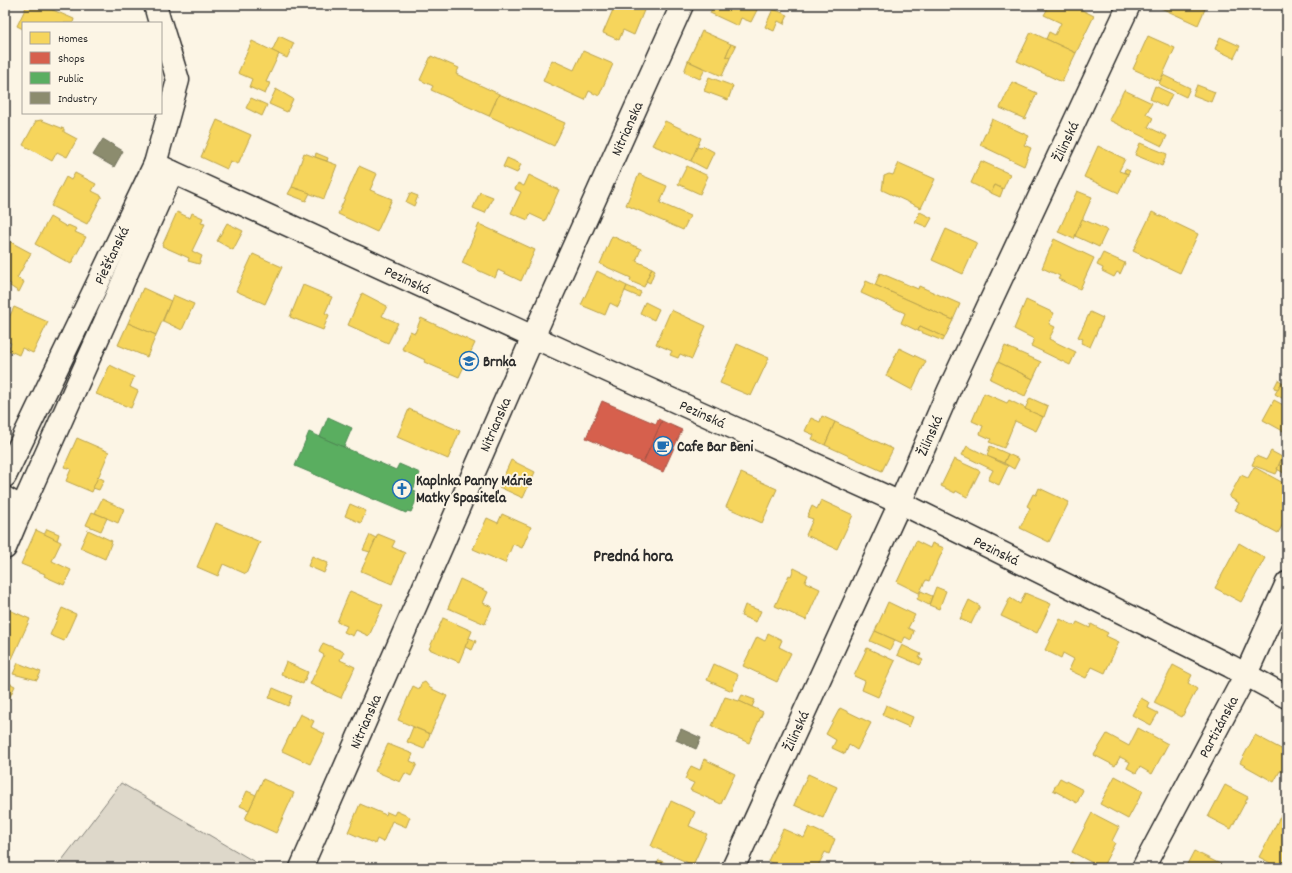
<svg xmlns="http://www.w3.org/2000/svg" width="1292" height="873" font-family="Dekko,sans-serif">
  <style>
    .green { fill: #ded8ca; stroke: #84827a }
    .homes { fill: #f6d55c; stroke: #b9a24d }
    .shops { fill: #d6604d; stroke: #a35043 }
    .public { fill: #5aae61; stroke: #4c8751 }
    .industry { fill: #8c8c6e; stroke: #6f6f5a }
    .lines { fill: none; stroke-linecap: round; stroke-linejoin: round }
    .minor-casing { stroke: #2b2b2b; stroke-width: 25 }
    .minor { stroke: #fcf5e5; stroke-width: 22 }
    .labels { text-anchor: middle; stroke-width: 4; stroke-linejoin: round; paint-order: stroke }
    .street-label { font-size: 15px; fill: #2b2b2b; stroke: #fcf5e5 }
    .poi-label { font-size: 15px; font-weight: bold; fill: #2b2b2b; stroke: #fcf5e5; text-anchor: start }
    .quarter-label { font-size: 17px; font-weight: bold; fill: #2b2b2b; stroke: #fcf5e5 }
  </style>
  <rect width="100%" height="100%" fill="#fcf5e5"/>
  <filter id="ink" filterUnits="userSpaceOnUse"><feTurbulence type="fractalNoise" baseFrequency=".025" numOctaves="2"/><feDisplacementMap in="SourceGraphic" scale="8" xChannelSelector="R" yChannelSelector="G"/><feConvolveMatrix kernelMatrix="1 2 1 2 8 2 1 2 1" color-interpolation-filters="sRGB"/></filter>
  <g filter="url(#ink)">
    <path class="green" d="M121 783 265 868H56Z"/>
    <g class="homes">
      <path d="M27 5H41L74 19 73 23H23V29L17 26Z"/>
      <path d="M615 5H640L645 8 634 35 623 30 619 40 603 33Z"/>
      <path d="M714 5H747L757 10 751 22 741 18 738 26 710 13Z"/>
      <path d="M1037 5H1072L1094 16 1076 53 1046 39 1049 32 1055 35 1061 23 1044 15 1047 10Z"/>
      <path d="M1163 5H1196L1205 9 1198 25 1161 8Z"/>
      <path d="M1196 5H1207L1205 9Z"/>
      <path d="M773 9 788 15 784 24 778 21 774 31 765 27Z"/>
      <path d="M702 31 731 44 726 56 730 58 722 76 688 61Z"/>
      <path d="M1031 32 1076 53 1062 82 1017 61Z"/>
      <path d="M279 36 294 43 287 58 272 51Z"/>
      <path d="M1148 36 1175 48 1160 81 1133 69Z"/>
      <path d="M1220 37 1240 46 1234 58 1215 49Z"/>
      <path d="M252 41 279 54 266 82 270 83 265 94 249 87 252 79 238 73Z"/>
      <path d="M731 44 736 46 730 58 726 56Z"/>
      <path d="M583 51 613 64 599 96 589 91 585 100 543 81 552 60 574 70Z"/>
      <path d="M431 56 459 68 456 74 499 94 489 116 431 90 433 86 420 80Z"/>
      <path d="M688 61 705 69 700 79 684 72Z"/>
      <path d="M1163 75 1190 88 1186 97 1159 84Z"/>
      <path d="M709 77 733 86 728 100 704 91Z"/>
      <path d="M1012 82 1037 93 1025 119 1000 108Z"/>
      <path d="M1197 85 1215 92 1211 102 1193 95Z"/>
      <path d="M1155 86 1172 94 1166 107 1150 99Z"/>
      <path d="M276 89 293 99 287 112 269 104Z"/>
      <path d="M1124 90 1152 103 1146 114 1153 118 1148 127 1167 136 1162 146 1109 120Z"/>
      <path d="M499 94 565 123 554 146 489 116Z"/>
      <path d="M251 98 267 105 262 116 246 108Z"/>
      <path d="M992 119 1029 136 1024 145 1031 148 1024 166 980 145Z"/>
      <path d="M41 120 64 129V132L77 139 67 157 57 152 52 161 23 145 36 121Z"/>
      <path d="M217 120 251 135 238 164 230 161 227 169 201 157Z"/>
      <path d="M665 121 701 138 691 161 652 145Z"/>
      <path d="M1140 143 1167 154 1162 166 1135 155Z"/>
      <path d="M703 146 714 152 706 169 691 161 697 147 701 148Z"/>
      <path d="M1098 146 1125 159 1119 171 1128 174 1119 193 1084 177Z"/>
      <path d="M304 153 337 165 324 199 292 187Z"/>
      <path d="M316 153 328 158 327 161 315 157Z"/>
      <path d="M507 158 521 164 517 173 503 167Z"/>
      <path d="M981 161 1010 174 1003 189 995 185 991 193 971 183Z"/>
      <path d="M899 163 935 179 921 208 882 190 884 176 889 174 893 175Z"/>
      <path d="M5 164 10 167 5 176Z"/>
      <path d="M359 166 377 174 370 190 392 199 377 232 338 214Z"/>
      <path d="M687 166 708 176 700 194 678 184Z"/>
      <path d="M1125 169 1130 171 1128 174 1124 172Z"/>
      <path d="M75 173 96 184 92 191 102 196 87 224 51 206 66 177 71 180Z"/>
      <path d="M639 174 667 186 660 203 690 216 683 230 626 205Z"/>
      <path d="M529 175 559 190 545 221 530 214 528 220 511 213 521 192 515 189 518 183 524 186Z"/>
      <path d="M995 185 1003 189 1000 197 991 193Z"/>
      <path d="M292 187 310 193 306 201 288 194Z"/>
      <path d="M1077 191 1092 197 1074 239 1058 232Z"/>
      <path d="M480 192 493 197 485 213 473 208Z"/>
      <path d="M410 193 418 196 414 206 406 202Z"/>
      <path d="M177 212 190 218 192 213 203 218 201 223 205 224 192 251 202 256 199 264 188 261 189 258 162 246Z"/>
      <path d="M920 212 932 218 927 227 915 222Z"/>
      <path d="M1152 212 1198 234 1180 273 1133 251Z"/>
      <path d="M50 217 67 227 68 225 77 229 75 232 86 237 71 264 35 244Z"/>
      <path d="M1082 219 1107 230 1099 247 1075 236Z"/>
      <path d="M227 223 243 231 233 250 217 241Z"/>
      <path d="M479 224 535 250 521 281 498 270 495 278 462 263Z"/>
      <path d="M946 229 977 243 963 274 932 260Z"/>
      <path d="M612 236 641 249 636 261 652 268 644 287 630 281 631 278 600 264Z"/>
      <path d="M5 239 31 253 17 278 24 282 19 292 10 286 11 284 5 281Z"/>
      <path d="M1054 239 1094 258 1080 289 1058 279 1060 276 1042 268Z"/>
      <path d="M1103 253 1125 263 1120 274 1117 272 1114 277 1102 271 1103 268 1097 265Z"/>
      <path d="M253 254 282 267 265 304 236 291Z"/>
      <path d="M652 268 655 270 650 283 646 281Z"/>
      <path d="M597 271 627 286 618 307 610 303 605 315 581 305Z"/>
      <path d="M880 273 918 289 919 286 960 304 953 320 875 285Z"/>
      <path d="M866 281 953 320 945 337 920 326 918 331 901 323 905 313 861 293Z"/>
      <path d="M303 285 332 297 325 313 329 315 323 330 290 317Z"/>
      <path d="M627 286 641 292 639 297 625 291Z"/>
      <path d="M143 288 171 301 156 335 128 323Z"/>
      <path d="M362 293 387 306 382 316 398 323 388 343 348 325Z"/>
      <path d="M173 295 194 304 182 330 163 321Z"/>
      <path d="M1026 300 1054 313 1049 324 1055 327 1049 339 1076 352 1070 365 1031 346 1034 339 1014 329Z"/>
      <path d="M645 302 659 309 654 320 640 313Z"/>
      <path d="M14 307 48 322 33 353 22 348 19 355 8 350 11 343 5 340V326Z"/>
      <path d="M671 310 706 326 692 359 680 354 678 358 670 355 672 351 656 344Z"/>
      <path d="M1090 312 1103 318 1090 347 1081 343 1083 339 1078 337Z"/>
      <path d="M421 318 475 343 459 377 424 362 425 360 402 349 410 331 415 333Z"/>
      <path d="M128 323 156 335 147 357 118 345Z"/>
      <path d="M920 326 945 337 943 341 918 331Z"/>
      <path d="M737 344 769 358 751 396 720 383Z"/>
      <path d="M1005 346 1041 362 1033 379 998 362Z"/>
      <path d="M899 348 926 361 912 390 886 376Z"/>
      <path d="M998 362 1033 379 1025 396 990 379Z"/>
      <path d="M110 365 134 377 130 387 138 391 131 408 96 394Z"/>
      <path d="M1278 380 1282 382 1278 389 1274 388Z"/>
      <path d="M1282 382 1287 385V401L1275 394Z"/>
      <path d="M984 393 1007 403 1009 400 1043 417 1036 431 1015 421 1004 448 989 442 991 439 980 434 983 426 972 421Z"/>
      <path d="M1030 398 1048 406 1044 417 1025 409Z"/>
      <path d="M1274 400 1287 407V424L1283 431 1263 420Z"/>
      <path d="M409 409 460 431 448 459 397 437Z"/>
      <path d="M822 416 835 422 825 445 812 439 814 435 805 431 811 418 820 422Z"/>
      <path d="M835 422 893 449 882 471 825 445Z"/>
      <path d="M77 438 109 452 92 492 66 481 71 469 64 467Z"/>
      <path d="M967 446 1008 466 999 485 988 480 993 470 962 455Z"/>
      <path d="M990 446 1008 454 1004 463 987 456Z"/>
      <path d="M1287 450V475L1277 469Z"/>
      <path d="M1271 451 1282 457 1277 469 1278 470 1276 474 1252 465 1256 456 1266 460Z"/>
      <path d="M1008 454 1019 459 1014 469 1004 463Z"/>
      <path d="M954 459 980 471 967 497 956 491 955 493 941 486Z"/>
      <path d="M511 460 535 472 523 498 499 487Z"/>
      <path d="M1254 467 1287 485V517L1278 533 1235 510 1239 503 1229 497 1241 475 1248 478Z"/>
      <path d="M741 473 777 489 762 523 726 507Z"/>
      <path d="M98 477 104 480 99 490 93 488Z"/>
      <path d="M1039 488 1069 502 1049 542 1020 528 1030 508 1027 506 1033 494 1036 495Z"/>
      <path d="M102 499 124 509 118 523 95 513Z"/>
      <path d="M821 500 853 515 837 549 806 535 813 519 807 517 812 506 817 509Z"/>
      <path d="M350 504 366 511 361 523 345 516Z"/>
      <path d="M92 512 107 518 101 531 86 525Z"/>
      <path d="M502 514 531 527 522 548 513 544 505 563 473 549 487 518 498 523Z"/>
      <path d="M216 523 260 542 246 574 223 564 218 576 197 567Z"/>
      <path d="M47 529 59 534 57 541 44 535Z"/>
      <path d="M36 530 61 542 52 561 71 570 64 585 44 576 45 574 21 564Z"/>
      <path d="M88 530 112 541 105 559 80 548Z"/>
      <path d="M378 534 395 541 392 547 405 553 392 584 361 571Z"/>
      <path d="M370 535 376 538 370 552 363 550Z"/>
      <path d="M916 541 930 548 932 543 944 548 929 581 926 580 919 593 897 582Z"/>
      <path d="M1239 543 1265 558 1241 602 1215 588Z"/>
      <path d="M312 556 328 563 324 573 308 566Z"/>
      <path d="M794 568 808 575 805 582 820 589 806 620 775 606 789 575 791 576Z"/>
      <path d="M460 579 488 592 483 603 492 607 485 624 448 608Z"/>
      <path d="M936 587 946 591 939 609 929 605Z"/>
      <path d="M350 591 383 605 369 636 356 630 353 636 344 632 347 626 337 622Z"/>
      <path d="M921 591 932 596 929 605 917 599Z"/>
      <path d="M1025 593 1051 604 1037 633 1001 616 1010 598 1020 604Z"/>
      <path d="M969 600 980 606 971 624 960 619Z"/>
      <path d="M888 602 915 615 908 628 914 631 911 640 905 637 902 643 875 631Z"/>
      <path d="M745 605 761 611 756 622 741 616Z"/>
      <path d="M5 608 30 619 12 659 5 656Z"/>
      <path d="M62 608 76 614 64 641 50 635Z"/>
      <path d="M443 618 472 631 459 662 429 649Z"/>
      <path d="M1060 619 1075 626 1077 622 1090 628 1091 624 1108 633 1106 636 1119 642 1105 673 1092 667 1086 678 1069 670 1074 659 1063 653 1061 658 1045 650Z"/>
      <path d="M875 631 895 640 890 650 870 641Z"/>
      <path d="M768 633 782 640 779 647 791 653 777 682 743 666 757 637 765 641Z"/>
      <path d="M469 638 476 641 472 650 465 647Z"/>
      <path d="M323 643 344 652 340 660 355 667 341 698 310 684 324 655 319 652Z"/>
      <path d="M902 645 921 654 919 658 923 660 920 665 897 655Z"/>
      <path d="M867 648 895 661 878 697 862 690 865 681 854 676Z"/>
      <path d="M286 662 308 672 303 684 281 674Z"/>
      <path d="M18 663 41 672 37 680 13 674Z"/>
      <path d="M714 664 738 675 732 691 707 680Z"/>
      <path d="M1173 665 1192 675 1188 683 1197 689 1182 717 1154 703Z"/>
      <path d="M5 681 15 686 5 707Z"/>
      <path d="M425 682 430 688 447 696 430 734 398 720 413 686 419 689 421 684Z"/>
      <path d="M273 688 292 696 288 706 269 698Z"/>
      <path d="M742 695 755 700 752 707 739 701Z"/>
      <path d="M725 697 739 701 763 712 749 743 712 726Z"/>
      <path d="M1141 698 1150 703 1148 708 1158 713 1151 725 1132 715Z"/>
      <path d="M886 705 913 717 909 727 882 715Z"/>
      <path d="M840 708 871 723 857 750 849 745 845 754 832 748 836 740 826 734Z"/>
      <path d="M300 714 314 721 311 727 325 734 310 764 282 751Z"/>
      <path d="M413 727 430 734 424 749 407 742Z"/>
      <path d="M1138 728 1168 744 1152 774 1140 767 1136 773 1127 768 1130 762 1120 757 1115 766 1094 755 1107 734 1129 746Z"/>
      <path d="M1255 735 1287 752V773L1280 771 1274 782 1240 763Z"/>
      <path d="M388 744 413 754 410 761 417 764 411 776 405 773 400 782 375 771Z"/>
      <path d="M704 759 735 774 721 804 690 790 694 783 685 779 691 766 700 770Z"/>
      <path d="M808 774 837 787 823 818 794 805Z"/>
      <path d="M1115 776 1143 791 1128 819 1100 804Z"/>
      <path d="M1060 778 1083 790 1077 803 1053 790Z"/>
      <path d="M263 779 294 793 276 833 245 819Z"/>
      <path d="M1225 785 1248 797 1231 829 1208 817Z"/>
      <path d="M247 791 256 795 249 810 240 806Z"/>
      <path d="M671 801 695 812 689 826 707 834 693 865 651 846Z"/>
      <path d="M360 804 386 815 387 812 394 815 396 811 410 817 406 827 392 821 383 842 377 839 375 844 348 832Z"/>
      <path d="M1092 813 1119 827 1112 841 1115 843 1102 868 1072 852Z"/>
      <path d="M1281 815 1287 818V868H1280L1259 857Z"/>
      <path d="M809 827 835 839 829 854 825 852 817 868H782L768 861 783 829 804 838Z"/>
      <path d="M1194 851 1226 867 1185 868Z"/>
      <path d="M659 860 675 868H655Z"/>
      <path d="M1071 862 1083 868H1067Z"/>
    </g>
    <g class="shops">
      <path d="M602 401 656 424 658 419 662 421 643 463 586 438Z"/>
      <path d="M662 421 682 430 663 472 643 463Z"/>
    </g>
    <g class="public">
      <path d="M328 417 352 428 344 447 320 437Z"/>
      <path d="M309 432 396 470 399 464 420 473 413 490 416 491 414 494 418 496 411 512 407 511 406 513 295 466Z"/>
    </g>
    <g class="industry">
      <path d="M103 139 123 151 114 167 93 155Z"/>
      <path d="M681 729 701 738 696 749 676 740Z"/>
    </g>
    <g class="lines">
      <g class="minor-casing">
        <g id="minor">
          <path d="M155 5 160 23"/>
          <path id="s1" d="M155 164 542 341 907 506 1230 666 1287 697"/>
          <path id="s2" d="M5 476 155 164 178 80 161 25"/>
          <path d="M5 498 22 508 5 548"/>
          <path d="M22 508 172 172"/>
          <path id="s3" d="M301 868 533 337 682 5"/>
          <path id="s4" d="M733 868 900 503 949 390 1129 5"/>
          <path id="s5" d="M1143 868 1246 674 1287 583"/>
        </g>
      </g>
      <use href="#minor" class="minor"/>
    </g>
  </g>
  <defs>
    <g id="school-ring" transform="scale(1)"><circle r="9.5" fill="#fcf5e5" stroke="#1f6fb2" stroke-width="1.5"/><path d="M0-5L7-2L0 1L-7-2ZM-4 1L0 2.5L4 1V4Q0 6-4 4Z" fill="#1f6fb2"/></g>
    <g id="cafe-ring" transform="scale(1)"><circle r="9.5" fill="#fcf5e5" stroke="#1f6fb2" stroke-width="1.5"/><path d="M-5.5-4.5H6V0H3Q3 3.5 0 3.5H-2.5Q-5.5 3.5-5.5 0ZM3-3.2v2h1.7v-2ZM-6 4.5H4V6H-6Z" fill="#1f6fb2"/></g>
    <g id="church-ring" transform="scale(1)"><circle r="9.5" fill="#fcf5e5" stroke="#1f6fb2" stroke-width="1.5"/><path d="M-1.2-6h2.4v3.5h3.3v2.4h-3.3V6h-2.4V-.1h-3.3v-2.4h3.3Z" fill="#1f6fb2"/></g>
  </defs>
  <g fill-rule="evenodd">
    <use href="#school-ring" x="469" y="361"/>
    <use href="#cafe-ring" x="663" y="446"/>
    <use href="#church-ring" x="402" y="489"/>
  </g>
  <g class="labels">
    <g class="street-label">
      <text dy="5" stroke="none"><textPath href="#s3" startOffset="808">Nitrianska</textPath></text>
      <text dy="5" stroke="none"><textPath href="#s4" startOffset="799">Žilinská</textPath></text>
      <text dy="5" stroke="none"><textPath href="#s2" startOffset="245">Piešťanská</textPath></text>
      <text dy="5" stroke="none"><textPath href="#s1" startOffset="278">Pezinská</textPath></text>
      <text dy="5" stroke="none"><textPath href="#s1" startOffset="602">Pezinská</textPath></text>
      <text dy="5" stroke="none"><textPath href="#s3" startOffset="484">Nitrianska</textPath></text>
      <text dy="5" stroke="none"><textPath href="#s4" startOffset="475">Žilinská</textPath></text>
      <text dy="5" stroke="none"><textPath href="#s1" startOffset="926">Pezinská</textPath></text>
      <text dy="5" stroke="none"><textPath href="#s3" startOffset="160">Nitrianska</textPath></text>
      <text dy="5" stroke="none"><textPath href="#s5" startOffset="160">Partizánska</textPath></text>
      <text dy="5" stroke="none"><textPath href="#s4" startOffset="151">Žilinská</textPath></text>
    </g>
    <g class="poi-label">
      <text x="483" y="366">Brnka</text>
      <text x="677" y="451">Cafe Bar Beni</text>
      <text x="416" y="485">Kaplnka Panny Márie<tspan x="416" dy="17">Matky Spasiteľa</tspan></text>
    </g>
    <g class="quarter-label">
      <text x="633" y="561">Predná hora</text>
    </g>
  </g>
  <rect width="1292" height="873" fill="none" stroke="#fcf5e5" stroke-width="20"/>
  <rect x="10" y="10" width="1272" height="853" fill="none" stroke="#2b2b2b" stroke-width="1.5" filter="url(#ink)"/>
  <rect x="22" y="22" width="140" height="92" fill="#fcf5e5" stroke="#a8a49b"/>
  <rect x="30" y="32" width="20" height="12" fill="#f6d55c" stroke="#a8a49b"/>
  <text x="58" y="42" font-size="12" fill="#2b2b2b">Homes</text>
  <rect x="30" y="52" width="20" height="12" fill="#d6604d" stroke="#a8a49b"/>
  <text x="58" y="62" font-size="12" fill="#2b2b2b">Shops</text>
  <rect x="30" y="72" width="20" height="12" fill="#5aae61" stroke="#a8a49b"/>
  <text x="58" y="82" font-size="12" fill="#2b2b2b">Public</text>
  <rect x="30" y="92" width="20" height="12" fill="#8c8c6e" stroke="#a8a49b"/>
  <text x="58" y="102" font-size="12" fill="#2b2b2b">Industry</text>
</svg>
